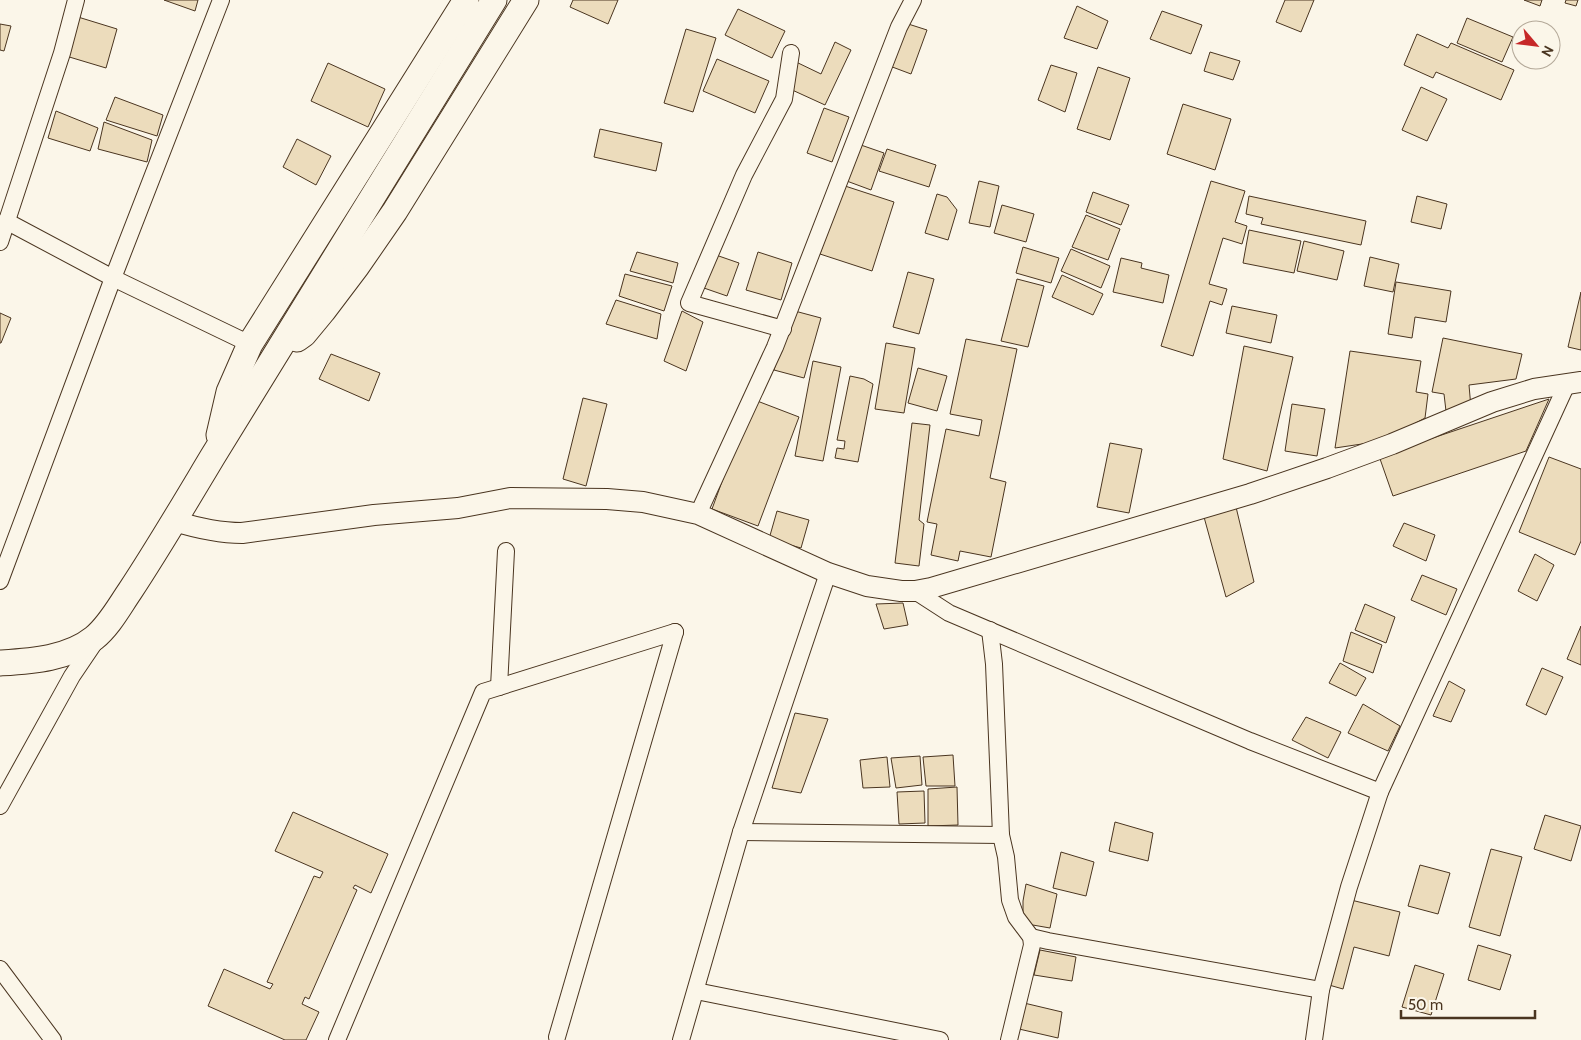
<svg xmlns="http://www.w3.org/2000/svg" width="1581" height="1040" font-family="Cabin,sans-serif">
  <style>
    .building { fill: #ecdcbc; stroke: #4a3520 }
    .lines { fill: none; stroke-linecap: round; stroke-linejoin: round }
    .minor-casing { stroke: #4a3520; stroke-width: 18 }
    .tertiary-casing { stroke: #4a3520; stroke-width: 22 }
    .primary-casing { stroke: #4a3520; stroke-width: 27 }
    .minor { stroke: #fbf6e9; stroke-width: 16 }
    .tertiary { stroke: #fbf6e9; stroke-width: 20 }
    .primary { stroke: #fbf6e9; stroke-width: 25 }
  </style>
  <rect width="100%" height="100%" fill="#fbf6e9"/>
  <g class="building">
    <path d="M164 0H198L195 11Z"/>
    <path d="M573 0H618L608 24 570 7Z"/>
    <path d="M1285 0H1314L1301 32 1276 22Z"/>
    <path d="M1524 0H1542L1540 6Z"/>
    <path d="M1566 0H1578L1576 6 1565 3Z"/>
    <path d="M1077 6 1108 21 1097 49 1064 38Z"/>
    <path d="M738 9 785 31 772 58 725 35Z"/>
    <path d="M1162 11 1202 25 1191 54 1150 39Z"/>
    <path d="M78 17 117 29 106 68 66 56Z"/>
    <path d="M1467 18 1513 37 1502 62 1457 43Z"/>
    <path d="M902 22 927 30 911 74 887 65Z"/>
    <path d="M0 24 11 26 4 51 0 50Z"/>
    <path d="M686 29 716 38 693 112 664 103Z"/>
    <path d="M1417 34 1448 48 1451 43 1514 70 1501 100 1436 72 1433 78 1404 65Z"/>
    <path d="M835 42 851 50 825 105 790 89 794 61 821 74Z"/>
    <path d="M1210 52 1240 61 1233 80 1204 71Z"/>
    <path d="M717 59 769 81 755 113 703 91Z"/>
    <path d="M328 63 385 89 368 127 311 101Z"/>
    <path d="M1051 65 1077 73 1065 112 1038 100Z"/>
    <path d="M1098 67 1130 78 1110 140 1077 129Z"/>
    <path d="M1421 87 1447 99 1427 141 1402 130Z"/>
    <path d="M115 97 163 115 157 136 106 120Z"/>
    <path d="M1183 104 1231 119 1215 170 1167 154Z"/>
    <path d="M824 108 849 117 832 162 807 153Z"/>
    <path d="M56 111 98 128 90 151 48 138Z"/>
    <path d="M104 122 152 140 147 162 98 149Z"/>
    <path d="M600 129 662 143 656 171 594 157Z"/>
    <path d="M297 139 331 156 316 185 283 167Z"/>
    <path d="M858 144 884 153 871 190 844 180Z"/>
    <path d="M887 149 936 165 929 187 879 171Z"/>
    <path d="M979 181 999 186 990 227 969 223Z"/>
    <path d="M1211 181 1245 191 1235 222 1247 226 1242 244 1223 238 1209 284 1227 289 1222 305 1210 301 1193 356 1161 346Z"/>
    <path d="M842 185 894 202 872 271 820 254Z"/>
    <path d="M1093 192 1129 205 1121 225 1086 212Z"/>
    <path d="M937 194 947 197 957 210 948 240 925 233Z"/>
    <path d="M1249 196 1366 221 1361 245 1261 224 1263 218 1246 214Z"/>
    <path d="M1417 196 1447 204 1441 229 1411 222Z"/>
    <path d="M1002 205 1034 214 1026 242 994 233Z"/>
    <path d="M1086 215 1120 229 1108 260 1072 247Z"/>
    <path d="M1249 230 1301 241 1294 273 1243 263Z"/>
    <path d="M1304 241 1344 251 1337 280 1297 271Z"/>
    <path d="M1023 247 1059 258 1051 283 1016 273Z"/>
    <path d="M1071 249 1110 266 1101 288 1061 271Z"/>
    <path d="M637 252 678 263 673 283 630 271Z"/>
    <path d="M758 252 792 263 781 300 746 290Z"/>
    <path d="M713 254 739 263 727 296 701 287Z"/>
    <path d="M1370 257 1399 264 1393 292 1364 286Z"/>
    <path d="M1121 258 1142 263 1141 268 1169 275 1163 303 1113 292Z"/>
    <path d="M908 272 934 279 919 334 893 327Z"/>
    <path d="M625 274 672 286 664 311 619 296Z"/>
    <path d="M1062 275 1103 294 1093 315 1052 297Z"/>
    <path d="M1017 279 1044 286 1028 347 1001 341Z"/>
    <path d="M1396 282 1451 291 1446 322 1415 317 1412 338 1388 334Z"/>
    <path d="M1581 292V350L1568 347Z"/>
    <path d="M616 300 661 314 657 339 606 324Z"/>
    <path d="M1232 306 1277 315 1271 343 1226 333Z"/>
    <path d="M791 310 821 318 804 378 774 370Z"/>
    <path d="M682 311 703 322 686 371 664 361Z"/>
    <path d="M0 313 11 318 1 343H0Z"/>
    <path d="M1443 338 1522 354 1516 379 1469 385 1471 408 1446 411 1444 394 1432 392Z"/>
    <path d="M966 339 1017 349 990 478 1006 482 991 557 960 551 958 561 931 555 937 524 927 522 946 429 979 436 982 420 950 414Z"/>
    <path d="M886 343 915 348 904 413 875 409Z"/>
    <path d="M1244 346 1293 357 1267 471 1223 459Z"/>
    <path d="M1350 351 1421 361 1416 392 1428 394 1425 418 1382 441 1335 448Z"/>
    <path d="M331 354 380 373 369 401 319 379Z"/>
    <path d="M813 361 841 367 823 461 795 456Z"/>
    <path d="M918 368 947 376 937 411 908 403Z"/>
    <path d="M850 376 864 379 873 384 858 462 835 458 837 448 844 449 845 441 837 440Z"/>
    <path d="M583 398 607 404 586 486 563 479Z"/>
    <path d="M752 399 799 417 758 526 712 509Z"/>
    <path d="M1549 399 1526 451 1393 496 1379 456Z"/>
    <path d="M1292 404 1325 409 1317 456 1285 451Z"/>
    <path d="M912 423 930 425 919 520 924 524 919 566 895 563Z"/>
    <path d="M1110 443 1142 449 1129 513 1097 507Z"/>
    <path d="M1549 457 1581 469V541L1575 555 1519 532Z"/>
    <path d="M1236 507 1254 582 1226 597 1204 517Z"/>
    <path d="M777 511 809 520 801 548 769 539Z"/>
    <path d="M1404 523 1435 535 1426 561 1393 546Z"/>
    <path d="M1535 554 1554 565 1537 601 1518 591Z"/>
    <path d="M1422 575 1457 589 1446 615 1411 600Z"/>
    <path d="M903 603 908 625 884 629 876 604Z"/>
    <path d="M1365 604 1395 617 1386 643 1355 630Z"/>
    <path d="M1581 626V665L1567 659Z"/>
    <path d="M1351 632 1382 645 1373 673 1343 661Z"/>
    <path d="M1340 663 1366 678 1356 696 1329 683Z"/>
    <path d="M1542 668 1563 677 1546 715 1526 705Z"/>
    <path d="M1449 681 1465 690 1451 722 1433 716Z"/>
    <path d="M1363 704 1400 726 1388 751 1348 733Z"/>
    <path d="M795 713 828 719 801 793 772 788Z"/>
    <path d="M1306 717 1341 732 1328 758 1292 740Z"/>
    <path d="M953 755 955 786H926L923 757Z"/>
    <path d="M920 756 922 785 896 788 891 758Z"/>
    <path d="M887 757 890 787 863 788 860 760Z"/>
    <path d="M957 787 958 825 928 826V789Z"/>
    <path d="M924 791 925 823 899 824 897 792Z"/>
    <path d="M293 812 388 854 371 893 355 885 353 888 357 890 309 999 305 997 302 1004 319 1012 306 1040H285L208 1006 224 969 270 989 273 984 267 982 314 876 320 878 323 872 275 851Z"/>
    <path d="M1545 815 1581 826 1571 861 1534 849Z"/>
    <path d="M1115 822 1153 833 1148 861 1109 851Z"/>
    <path d="M1491 849 1522 857 1500 936 1469 927Z"/>
    <path d="M1061 852 1094 862 1086 896 1053 888Z"/>
    <path d="M1420 865 1450 873 1438 914 1408 906Z"/>
    <path d="M1026 884 1057 894 1050 928 1027 924 1023 912V901Z"/>
    <path d="M1351 900 1400 912 1389 956 1354 947 1343 989 1329 985Z"/>
    <path d="M1478 945 1511 955 1500 990 1468 980Z"/>
    <path d="M1040 950 1076 957 1072 981 1034 975Z"/>
    <path d="M1415 965 1444 974 1431 1015 1402 1007Z"/>
    <path d="M1024 1003 1062 1012 1058 1038 1019 1029Z"/>
  </g>
  <g class="lines">
    <g class="minor-casing">
      <g id="minor">
        <path d="M6 221 113 278 250 344"/>
        <path d="M0 242 62 53 76 0"/>
        <path d="M783 329 689 303 744 175 784 99 791 53"/>
        <path d="M698 514 775 347 899 27 913 0"/>
        <path d="M0 581 113 278 221 0"/>
        <path d="M915 591 949 613 1250 741 1380 792"/>
        <path d="M990 630 994 664 1001 835 1006 857 1010 900 1016 917 1031 937 1032 945 1009 1040"/>
        <path d="M499 687 506 551"/>
        <path d="M0 806 72 676 95 642"/>
        <path d="M741 832 1001 835"/>
        <path d="M1031 937 1048 941 1321 990"/>
        <path d="M0 969 53 1040"/>
        <path d="M696 991 940 1040"/>
        <path d="M557 1037 675 632"/>
        <path d="M337 1040 483 692 675 632"/>
        <path d="M681 1040 741 832 828 573"/>
        <path d="M1314 1040 1321 990 1349 887 1380 792 1567 384"/>
      </g>
    </g>
    <g class="tertiary-casing">
      <path id="tertiary" d="M174 521C197 528 218 533 242 533L374 515 458 508 510 498 607 499 643 502 698 514 828 573 867 586 901 591H915L931 588 1250 494 1327 468 1392 444 1492 402 1534 389 1581 382"/>
    </g>
    <g class="primary-casing">
      <g id="primary">
        <path d="M297 339 304 334 323 311 357 266 395 211 526 0"/>
        <path d="M219 435 229 392 250 344 466 0"/>
        <path d="M0 663C31 661 68 659 94 638 109 626 119 607 130 591 159 547 186 501 213 456 306 304 400 152 494 0"/>
      </g>
    </g>
    <use href="#minor" class="minor"/>
    <use href="#tertiary" class="tertiary"/>
    <use href="#primary" class="primary"/>
  </g>
  <g transform="translate(1536 45) rotate(118)"><circle r="24" fill="#fbf6e9" stroke="#b4a999"/>
  <path d="M0-4L9 19L0 12L-9 19Z" fill="#c62828"/>
  <text y="-8" font-size="14" font-weight="bold" text-anchor="middle" fill="#4a3520">N</text>
  </g>
  <path d="M1401 1010v8h134v-8" fill="none" stroke="#4a3520" stroke-width="2.5"/>
  <text x="1408" y="1010" font-size="15" fill="#4a3520" stroke="#fbf6e9" stroke-width="4" paint-order="stroke">50 m</text>
</svg>
